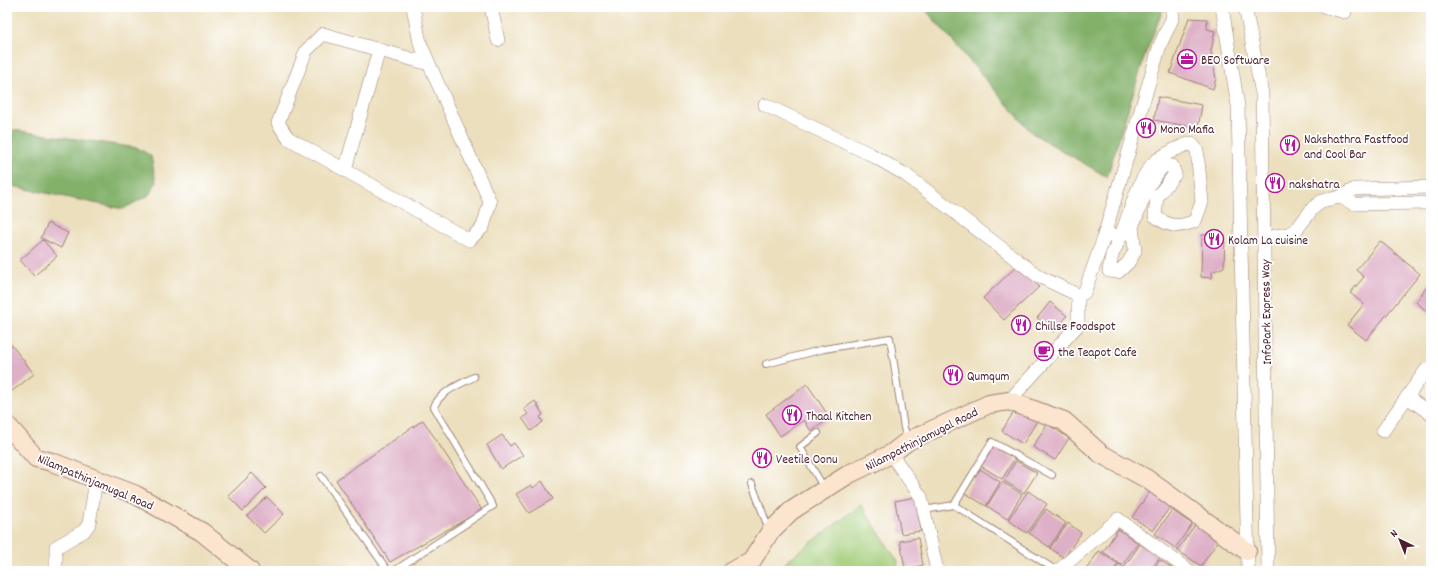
<svg xmlns="http://www.w3.org/2000/svg" width="1438" height="578" font-family="Dekko,sans-serif">
  <style>
    .green { fill: #a4ce7a; stroke: #777652 }
    .forest { fill: #83b16a; stroke: #66684a }
    .building { fill: #deb0c7 }
    .lines { fill: none; stroke-linecap: round; stroke-linejoin: round }
    .lane-casing { stroke: #9b7f74; stroke-width: 8 }
    .street-casing { stroke: #9b7f74; stroke-width: 14 }
    .secondary-casing { stroke: #9b7f74; stroke-width: 20 }
    .lane { stroke: #fff; stroke-width: 6 }
    .street { stroke: #fff; stroke-width: 13 }
    .secondary { stroke: #fce5cf; stroke-width: 18 }
    .labels { text-anchor: middle; stroke-width: 3.5; stroke-linejoin: round; paint-order: stroke }
    .poi-label { font-size: 13px; fill: #4a1f2b; stroke: #fff; text-anchor: start }
    .street-label { font-size: 13px; fill: #4a1f2b; stroke: #fff }
  </style>
  <rect width="100%" height="100%" fill="#fff"/>
  <filter id="ink" filterUnits="userSpaceOnUse"><feTurbulence type="fractalNoise" baseFrequency=".025" numOctaves="2"/><feDisplacementMap in="SourceGraphic" scale="8" xChannelSelector="R" yChannelSelector="G"/><feConvolveMatrix kernelMatrix="1 2 1 2 8 2 1 2 1" color-interpolation-filters="sRGB"/></filter>
  <filter id="wash" filterUnits="userSpaceOnUse"><feTurbulence type="fractalNoise" baseFrequency=".012" numOctaves="4" result="noise"/><feDisplacementMap in="SourceGraphic" scale="16" xChannelSelector="R" yChannelSelector="G"/><feGaussianBlur stdDeviation="0.9" result="paint"/><feColorMatrix in="noise" values="0 0 0 0 0 0 0 0 0 0 0 0 0 0 0 0 0 1.4 0 .05"/><feComposite in="paint" operator="in"/></filter>
  <g filter="url(#wash)">
    <rect width="100%" height="100%" fill="#ecdfbd"/>
    <path class="green" d="M861 505 898 562 896 571H777L792 557Z"/>
    <g class="forest">
      <path d="M923 7H1164L1145 55 1107 177 1032 133Z"/>
      <path d="M7 129 138 148 151 156 156 183 149 195 123 209 7 185Z"/>
    </g>
    <g id="blocks">
      <g class="building">
        <path d="M1189 18 1207 19V29L1215 31 1211 51 1216 79 1213 89 1170 73Z"/>
        <path d="M1158 97 1202 105 1198 128 1154 120Z"/>
        <path d="M48 223 68 233 61 248 41 238Z"/>
        <path d="M1202 235H1225L1224 267 1212 272V278L1201 277Z"/>
        <path d="M43 240 57 256 34 276 20 260Z"/>
        <path d="M1380 241 1420 274 1366 340 1347 325 1364 304 1350 293 1364 277 1356 270Z"/>
        <path d="M1018 265 1039 287 1004 320 983 298Z"/>
        <path d="M1431 281V315L1416 302Z"/>
        <path d="M1050 302 1067 316 1054 332 1037 318Z"/>
        <path d="M7 339 34 374 7 395Z"/>
        <path d="M807 384 830 418 811 431 804 420 780 436 766 414Z"/>
        <path d="M535 401 543 415 540 417 543 422 531 431 522 418 528 414 524 409Z"/>
        <path d="M1016 408 1037 421 1023 444 1002 431Z"/>
        <path d="M423 420 482 510 390 562 336 480Z"/>
        <path d="M1047 424 1069 438 1055 460 1033 447Z"/>
        <path d="M502 435 510 446 514 443 523 455 501 469 487 445Z"/>
        <path d="M994 446 1015 459 1002 479 981 466Z"/>
        <path d="M1016 461 1037 473 1024 493 1004 481Z"/>
        <path d="M980 469 1000 482 986 506 965 493Z"/>
        <path d="M252 473 266 488 243 511 228 496Z"/>
        <path d="M542 481 553 499 529 513 516 494 531 485 533 488Z"/>
        <path d="M1002 482 1022 494 1007 519 987 506Z"/>
        <path d="M1151 490 1172 504 1153 531 1132 517Z"/>
        <path d="M1028 491 1047 504 1027 533 1008 520Z"/>
        <path d="M267 497 284 514 264 533 247 516Z"/>
        <path d="M915 497 921 531 901 534 895 501Z"/>
        <path d="M1046 509 1066 523 1049 547 1029 533Z"/>
        <path d="M1172 510 1192 524 1175 548 1155 534Z"/>
        <path d="M1068 523 1081 533 1064 558 1050 548Z"/>
        <path d="M1195 525 1218 541 1201 566 1177 550Z"/>
        <path d="M1118 529 1138 543 1122 565 1103 552Z"/>
        <path d="M918 538 923 565 905 569 900 541Z"/>
        <path d="M1140 544 1160 557 1150 571H1130L1124 567Z"/>
        <path d="M1099 551 1118 564 1113 571H1085Z"/>
        <path d="M1160 560 1173 569 1172 571H1152Z"/>
        <path d="M1119 564 1128 571H1114Z"/>
      </g>
    </g>
  </g>
  <g filter="url(#ink)">
    <use href="#blocks" fill-opacity="0" stroke="#9b7f74" stroke-width="1"/>
    <g class="lines">
      <g class="lane-casing">
        <g id="lane">
          <path d="M766 364 824 349 890 338 904 428 908 440"/>
          <path d="M818 433 800 447 824 488"/>
          <path d="M321 476 388 571"/>
          <path d="M752 484 769 530"/>
          <path d="M954 505 992 442 1052 475"/>
          <path d="M924 510 954 505 1057 571"/>
          <path d="M394 571 493 506 434 407C439 392 461 384 474 377"/>
        </g>
      </g>
      <g class="street-casing">
        <g id="street">
          <path d="M413 7 420 43 490 202 483 227 469 240 288 138 278 123 306 51 323 34 429 64"/>
          <path d="M491 7 498 40"/>
          <path d="M1222 7 1238 106 1248 571"/>
          <path d="M1245 7 1262 94 1268 571"/>
          <path d="M1326 7 1345 12"/>
          <path d="M765 105 870 154 906 175 1038 276 1078 295 1084 293 1102 243 1160 45 1173 17 1171 7"/>
          <path d="M345 170 379 50"/>
          <path d="M1340 197 1355 204 1431 203"/>
          <path d="M1104 234 1121 236C1129 215 1139 174 1157 160 1167 153 1179 147 1191 143L1197 150 1202 202 1195 221C1178 228 1169 227 1155 216L1157 197 1175 174 1172 166H1163L1149 185 1132 227 1135 251 1128 263 1118 272 1109 271 1112 255 1121 236"/>
          <path d="M1264 238 1288 234 1297 229 1313 208 1322 201 1340 197 1355 189 1431 187"/>
          <path d="M1426 370 1407 397 1431 414"/>
          <path d="M1009 401 1078 325V295"/>
          <path d="M1383 431 1407 397"/>
          <path d="M891 454 921 497 937 571"/>
          <path d="M56 571V547L84 531 89 524 96 480"/>
          <path d="M1058 571 1118 519 1188 570"/>
        </g>
      </g>
      <g class="secondary-casing">
        <g id="secondary">
          <path d="M7 425 36 458 52 462 136 495 202 532 250 571"/>
          <path d="M732 571 751 562 770 532 791 511 849 474 891 454 908 441 989 404 1009 401 1064 421 1101 454 1147 479 1247 551"/>
        </g>
      </g>
      <use href="#lane" class="lane"/>
      <use href="#street" class="street"/>
      <use href="#secondary" class="secondary"/>
    </g>
  </g>
  <defs>
    <g id="office-ring" transform="scale(1)"><circle r="9.5" fill="#fff" stroke="#b5179e" stroke-width="1.5"/><path d="M-6-3h4V-5.5h4V-3h4V5H-6ZM-1-4.5V-3h2v-1.5ZM-6 0V1H6V0Z" fill="#b5179e"/></g>
    <g id="restaurant-ring" transform="scale(1)"><circle r="9.5" fill="#fff" stroke="#b5179e" stroke-width="1.5"/><path d="M-5-6h1v4h1v-4h1v4h1v-4h1v5L-1.5 .5V6h-2V.5L-5-1ZM5-6V6H3V1.5H1.5Q1.5-4 5-6Z" fill="#b5179e"/></g>
    <g id="cafe-ring" transform="scale(1)"><circle r="9.5" fill="#fff" stroke="#b5179e" stroke-width="1.5"/><path d="M-5.5-4.5H6V0H3Q3 3.5 0 3.5H-2.5Q-5.5 3.5-5.5 0ZM3-3.2v2h1.7v-2ZM-6 4.5H4V6H-6Z" fill="#b5179e"/></g>
  </defs>
  <g fill-rule="evenodd">
    <use href="#office-ring" x="1187" y="59"/>
    <use href="#restaurant-ring" x="1146" y="128"/>
    <use href="#restaurant-ring" x="1290" y="145"/>
    <use href="#restaurant-ring" x="1275" y="183"/>
    <use href="#restaurant-ring" x="1214" y="239"/>
    <use href="#restaurant-ring" x="1021" y="325"/>
    <use href="#cafe-ring" x="1044" y="351"/>
    <use href="#restaurant-ring" x="953" y="375"/>
    <use href="#restaurant-ring" x="792" y="415"/>
    <use href="#restaurant-ring" x="762" y="458"/>
  </g>
  <g class="labels">
    <g class="poi-label">
      <text x="1201" y="64">BEO Software</text>
      <text x="1160" y="133">Mono Mafia</text>
      <text x="1304" y="143">Nakshathra Fastfood<tspan x="1304" dy="15">and Cool Bar</tspan></text>
      <text x="1289" y="188">nakshatra</text>
      <text x="1228" y="244">Kolam La cuisine</text>
      <text x="1035" y="330">Chillse Foodspot</text>
      <text x="1058" y="356">the Teapot Cafe</text>
      <text x="967" y="380">Qumqum</text>
      <text x="806" y="420">Thaal Kitchen</text>
      <text x="776" y="463">Veetile Oonu</text>
    </g>
    <g class="street-label">
      <text transform="translate(1265 312) rotate(-91)" y="5">InfoPark Express Way</text>
      <text transform="translate(921 438) rotate(-27)" y="5">Nilampathinjamugal Road</text>
      <text transform="translate(96 481) rotate(23)" y="5">Nilampathinjamugal Road</text>
    </g>
  </g>
  <rect width="1438" height="578" fill="none" stroke="#fff" stroke-width="24"/>
  <g transform="translate(1400 540) rotate(317)" stroke="#ffffff" stroke-width="3" paint-order="stroke">
  <path d="M0-3L7 15L0 10L-7 15Z" fill="#4a1f2b"/>
  <text y="-6" font-size="11" font-weight="bold" text-anchor="middle" fill="#4a1f2b">N</text>
  </g>
</svg>
